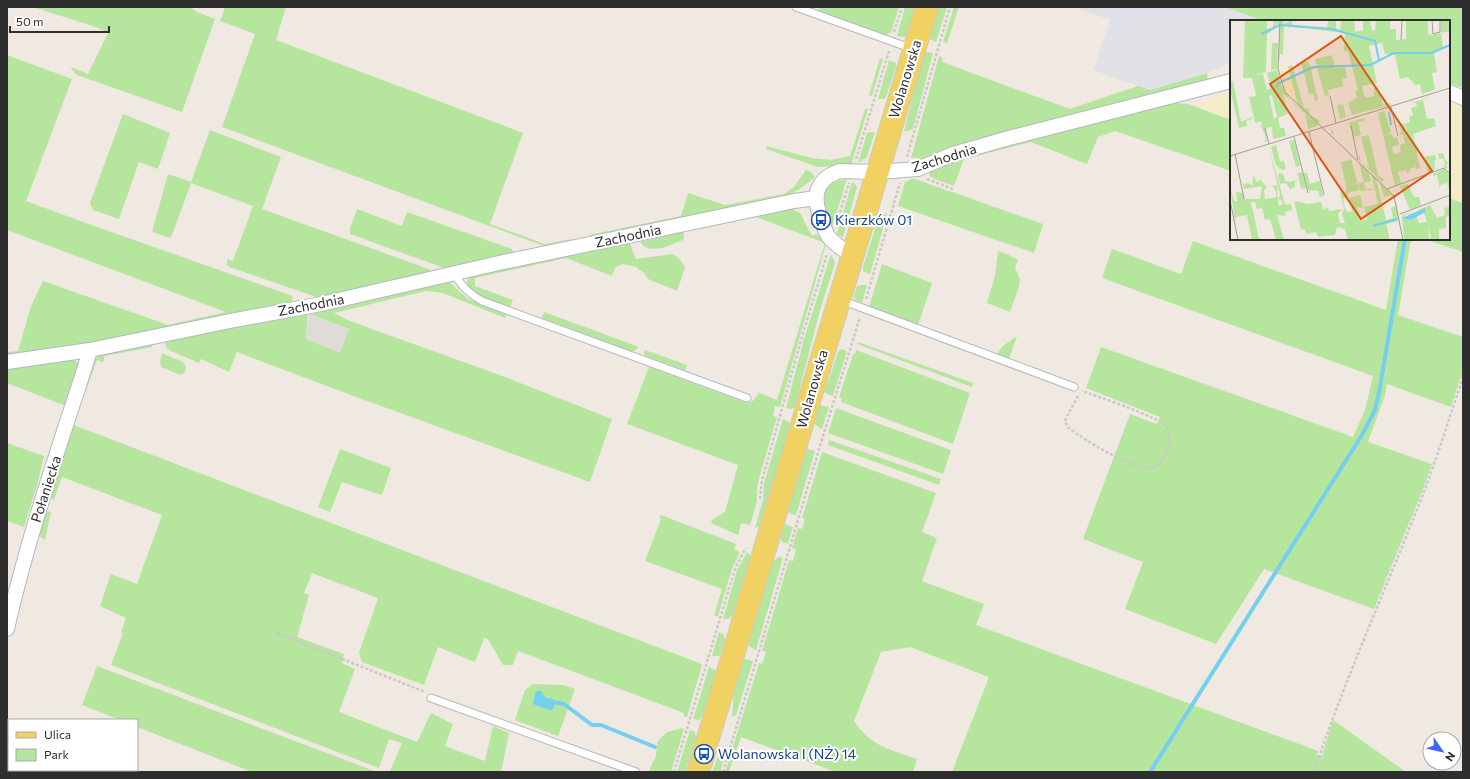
<svg xmlns="http://www.w3.org/2000/svg" width="1470" height="779" font-family="Commissioner,sans-serif">
  <style>
    .industrial { fill: #e3e1e8 }
    .green { fill: #b6e59e }
    .sand { fill: #f3ecc5 }
    .plaza { fill: #dfdcd8 }
    .water { fill: #75cff0 }
    .lines { fill: none; stroke-linecap: round; stroke-linejoin: round }
    .stream { stroke: #75cff0; stroke-width: 4 }
    .service-casing { stroke: #b4b7c1; stroke-width: 9 }
    .minor-casing { stroke: #b4b7c1; stroke-width: 16 }
    .primary-casing { stroke: #c9c9c9; stroke-width: 24 }
    .path { stroke: #c9c9c9; stroke-width: 2.5; stroke-dasharray: 3 2; stroke-linecap: butt }
    .service { stroke: #fff; stroke-width: 7 }
    .minor { stroke: #fff; stroke-width: 14 }
    .primary { stroke: #f2d163; stroke-width: 22 }
    .labels { text-anchor: middle; stroke-width: 4; stroke-linejoin: round; paint-order: stroke }
    .street-label { font-size: 14px; fill: #2e2e2e; stroke: #fff }
    .transit-label { font-size: 14px; fill: #164399; stroke: #fff; text-anchor: start }
    .inset-river { fill: none; stroke: #75cff0; stroke-width: 2 }
    .inset-road { fill: none; stroke: #a29e99; stroke-width: 1 }
    .view { fill: #df570e; fill-opacity: 0.15; stroke: #df570e; stroke-width: 2 }
    .inset-edge { fill: none; stroke: #2e2e2e; stroke-width: 2 }
  </style>
  <rect width="100%" height="100%" fill="#efe9e1"/>
  <path class="industrial" d="M1074 7H1225L1264 21H1231V62L1207 73 1150 90 1093 70 1110 20Z"/>
  <g class="green">
    <path d="M33 7H188L195 10V11L215 19 182 112 77 75 72 70 71 67 88 74 108 33 96 27Z"/>
    <path d="M225 7H286L276 40 523 133 490 224 545 244 573 239 571 241 544 246 222 127 255 34 220 21Z"/>
    <path d="M820 7H899L891 33H888L887 36 818 11Z"/>
    <path d="M905 7H915L906 36 902 37 897 36Z"/>
    <path d="M938 7H947L936 42 930 39 929 37Z"/>
    <path d="M954 7H959L947 43 943 42Z"/>
    <path d="M1225 7H1463V88L1449 83V21H1264Z"/>
    <path d="M925 52 933 53 913 129 908 131H904L924 54Z"/>
    <path d="M7 55 72 79 26 201 83 222 290 295 292 296 293 299 290 302 103 341 23 353 7 354V352L18 351 31 306 43 281 168 325 226 312 7 230Z"/>
    <path d="M939 56 943 58 942 62 1070 109 1138 86 1150 90 1207 73 1208 80 1206 81 924 161 917 160 916 157 911 158Z"/>
    <path d="M880 58 883 59 872 96 869 95Z"/>
    <path d="M889 60 896 63V67L886 97 884 99H878Z"/>
    <path d="M1174 103 1188 104 1231 120V171L1115 131 1098 137 1087 164 1031 142 964 159 954 186 932 178 929 175 930 171 965 155Z"/>
    <path d="M865 109H868L851 165 818 167 766 149V146L812 158 831 160 850 156Z"/>
    <path d="M123 114 170 133 158 169 139 162 119 219 93 210 90 203Z"/>
    <path d="M210 130 281 157 262 209 429 269 431 271 430 274 319 298 229 267 227 265V259L233 261 253 206 191 183 171 238 152 232 168 174 191 182Z"/>
    <path d="M870 132H875L867 157 858 163 867 133Z"/>
    <path d="M806 170 811 172 815 177C804 187 794 193 780 198L591 238 589 235 681 216 688 193 725 205 784 194 794 187Z"/>
    <path d="M847 179 832 227C824 206 815 182 847 179Z"/>
    <path d="M911 179H915L1043 224 1034 253 898 206 905 182Z"/>
    <path d="M852 182 855 184 857 187 843 237 837 234Z"/>
    <path d="M1449 198 1463 203V252L1424 239H1449Z"/>
    <path d="M794 206V210L800 213 812 236 817 234 826 244 780 407 775 406 773 416 777 417 760 475 757 487V501L750 525 741 523 738 535 711 523 712 520 725 512 738 465 627 424 649 367 744 402C753 403 754 400 759 393L777 400 825 243 756 217 699 229 700 226Z"/>
    <path d="M357 209 402 226 407 212 512 249 513 252 511 255 448 268H444L350 234V228Z"/>
    <path d="M880 213 887 214 870 274 863 271V267Z"/>
    <path d="M684 232V237L683 240C670 245 650 256 640 242Z"/>
    <path d="M1398 239H1411L1398 315 1463 337V370L1451 407 1387 384 1385 395 1368 442 1432 464 1423 489 1374 609 1264 569 1216 644 1125 609 1143 562 1083 539 1130 414 1157 424 1160 417 1086 388 1101 347 1353 437 1365 410 1373 376 1102 278 1112 249 1181 274 1193 241 1386 310Z"/>
    <path d="M629 241 636 259 672 254C679 256 682 262 685 268L677 291 648 279 644 273 636 267 622 264 615 268 612 276 566 258 475 278V286L513 300 510 307C501 303 458 292 469 277Z"/>
    <path d="M998 251 1007 254 1018 260 1015 267 1020 280 1019 287 1010 312 987 303 995 276Z"/>
    <path d="M831 254 835 263 820 310 795 407 791 409 786 408 804 339Z"/>
    <path d="M882 264 932 283 918 325 869 307Z"/>
    <path d="M448 281 468 299 507 315 505 318 443 293 426 291 334 313 350 321 505 377 612 419 590 482 351 395 237 352 229 372 201 359 199 363 171 351 166 347 165 340 308 310 306 339 349 329 311 315 312 310Z"/>
    <path d="M862 285H867L862 303 855 299 854 297 857 286Z"/>
    <path d="M544 312 639 347 634 351H631L542 318Z"/>
    <path d="M1017 336 1009 359 997 354 1003 346Z"/>
    <path d="M858 342 973 383 972 387 857 344Z"/>
    <path d="M152 343V347L105 356 103 362 97 360 77 414H74L93 362 100 354Z"/>
    <path d="M841 349 847 351 833 396 825 393V390L838 352Z"/>
    <path d="M645 350 687 365 685 370 645 356 644 353Z"/>
    <path d="M856 350 970 393 953 444 841 402V398L839 397 853 354H855Z"/>
    <path d="M162 354H164L183 362 186 367 185 373 180 375 161 367 160 361Z"/>
    <path d="M71 358 78 363 79 367 66 406 7 383V368Z"/>
    <path d="M820 405 829 407 822 429 814 424Z"/>
    <path d="M836 408 951 450 943 474 828 433Z"/>
    <path d="M783 419 789 422 790 425 760 526 755 528 763 500 764 483Z"/>
    <path d="M71 424 699 663 702 665 687 717 684 716V713L518 651 513 665H503L488 639 484 638 475 662 438 647 424 685 362 662 359 653 378 598 312 573 304 593 309 595 297 637 344 654 342 663 355 669 339 712 417 742 431 713 453 724 445 746 485 761 493 726 509 733 501 772H392L390 771 402 743 389 739 379 768 111 665 123 633 121 632 126 618 100 606 111 574 137 584 162 515 62 477 54 500 47 497Z"/>
    <path d="M829 440 941 479 939 485 828 445Z"/>
    <path d="M7 443 44 456 38 482 24 527 7 521Z"/>
    <path d="M340 449 391 468 382 495 342 482 330 512 318 507Z"/>
    <path d="M807 449 815 451 796 515 791 514 788 510Z"/>
    <path d="M822 452 936 493 922 532 937 538 922 581 984 604 976 625 1318 751 1317 755 1322 756 1333 720 1406 772H952L989 677 910 647 881 652 854 721C872 747 889 749 917 759L913 772H836L741 737 729 772H725L759 663 762 664 766 652 762 651 789 560 793 561 796 549 792 548 798 528 802 529 805 519 802 518Z"/>
    <path d="M44 510 51 512 45 540 37 534Z"/>
    <path d="M661 515 736 544 734 549 740 552 732 569 718 616H714L722 589 645 561 661 519 659 518Z"/>
    <path d="M784 524 793 527 788 544 782 542 780 537Z"/>
    <path d="M747 552 750 555V558L732 616 728 619H723L737 570Z"/>
    <path d="M780 557 783 558 756 650 749 646 748 643 771 563 777 558Z"/>
    <path d="M719 632 724 635 725 640 720 655 719 656H712Z"/>
    <path d="M744 659 753 661 736 715 732 717 734 689 743 661Z"/>
    <path d="M97 666 377 772H252L137 727V720H120L82 705Z"/>
    <path d="M709 667 715 670 716 674 702 717 699 720 693 719Z"/>
    <path d="M533 684 563 685 575 689 558 736 515 720 525 690Z"/>
    <path d="M680 728 684 729 671 772H653L649 771 656 756 657 743 659 740 667 732 679 729Z"/>
    <path d="M690 730 695 732 696 738 685 772H677Z"/>
    <path d="M7 736 9 737V770H96L102 772H7Z"/>
    <path d="M719 754 724 759 720 772H712Z"/>
  </g>
  <g class="sand">
    <path d="M1231 91V120L1195 106Z"/>
    <path d="M1449 98 1463 105V203L1449 198Z"/>
  </g>
  <path class="plaza" d="M309 314 349 329 340 353 306 339Z"/>
  <path class="water" d="M537 691H541L546 698 553 699 555 702 554 707 551 710H548L533 704 535 693Z"/>
  <g class="lines">
    <g class="stream">
      <path d="M552 702 564 704 592 725H601L655 747"/>
      <path d="M1150 772 1362 435 1375 410 1379 393 1405 239"/>
    </g>
    <g class="service-casing">
      <g id="service">
        <path d="M796 7 913 49"/>
        <path d="M454 274C462 286 469 294 482 301L747 398"/>
        <path d="M841 300 1074 387"/>
        <path d="M431 698 636 772"/>
      </g>
    </g>
    <g class="minor-casing">
      <g id="minor">
        <path d="M1449 92 1463 98"/>
        <path d="M852 256C844 250 834 244 828 236 826 232 824 228 823 224 813 201 812 180 840 171L877 172 918 169 953 154 1009 138 1231 81"/>
        <path d="M7 362 90 350 230 321 321 304 499 263 794 201 816 198"/>
        <path d="M7 629C27 540 57 453 85 367L90 350"/>
      </g>
    </g>
    <g class="primary-casing">
      <path id="primary" d="M698 772 927 7"/>
    </g>
    <g class="path">
      <path d="M894 32 902 7"/>
      <path d="M907 157 950 7"/>
      <path d="M856 159 889 51"/>
      <path d="M927 179 953 189"/>
      <path d="M837 222 849 183"/>
      <path d="M866 299 900 183"/>
      <path d="M1078 396 1066 418 1065 422 1069 428C1083 439 1131 469 1149 468 1152 468 1155 467 1158 466 1164 456 1175 438 1166 426 1159 417 1096 396 1082 391"/>
      <path d="M760 499 762 480 802 337 827 254"/>
      <path d="M277 633 425 692"/>
      <path d="M674 772 734 572 738 562 746 548"/>
      <path d="M723 772 820 446 860 317"/>
      <path d="M1314 772C1343 684 1382 598 1416 512 1434 468 1448 422 1463 377"/>
    </g>
    <use href="#service" class="service"/>
    <use href="#minor" class="minor"/>
    <use href="#primary" class="primary"/>
  </g>
  <defs>
    <g id="bus-ring" transform="scale(1)"><circle r="9.5" fill="#fff" stroke="#1a4fb4" stroke-width="1.5"/><path d="M-5-6H5V4H4V6H2V4H-2V6H-4V4H-5ZM-3.5-4V0h7V-4ZM-3.5 1.2v1.5H-2V1.2ZM2 1.2v1.5H3.5V1.2Z" fill="#1a4fb4"/></g>
  </defs>
  <g fill-rule="evenodd">
    <use href="#bus-ring" x="821" y="220"/>
    <use href="#bus-ring" x="704" y="754"/>
  </g>
  <g class="labels">
    <g class="street-label">
      <text transform="translate(905 79) rotate(-73)" y="5">Wolanowska</text>
      <text transform="translate(944 158) rotate(-17)" y="5">Zachodnia</text>
      <text transform="translate(628 236) rotate(-12)" y="5">Zachodnia</text>
      <text transform="translate(311 305) rotate(-11)" y="5">Zachodnia</text>
      <text transform="translate(812 389) rotate(-74)" y="5">Wolanowska</text>
      <text transform="translate(46 489) rotate(-72)" y="5">Połaniecka</text>
    </g>
    <g class="transit-label">
      <text x="835" y="225">Kierzków 01</text>
      <text x="718" y="759">Wolanowska I (NŻ) 14</text>
    </g>
  </g>
  <g transform="translate(1230 20)">
    <rect width="220" height="220" fill="#efe9e1"/>
    <path d="M15 0H37V9L43 7V0H49L48 7 37 14 36 52 22 56 33 54 37 70 41 68 37 53 47 50 51 65 61 81 53 73 58 94 48 98 50 108H54L56 116 43 119 42 107 35 108 37 121 34 122 36 117 31 106 32 101 25 103 19 77 26 76 22 58H13ZM42 75 47 97 44 99 39 76ZM50 0H54V4L61 0 63 5 97 8 98 0H106V9L110 10 111 0H124L125 12 133 10V0H140L142 10 145 11 146 0H160V9H166V20L176 19V0H198V14L202 15 211 13V0H220V11L211 13 213 27 220 26 204 33 207 52 202 53 205 69 209 68 192 74 190 64 185 65 178 57 170 59 165 35 155 34 152 23 139 26 143 44 156 38 143 45 147 63 132 66 134 75 136 78 144 76V68L148 67 153 85 160 83 161 85 122 95 118 82 127 78 125 71 128 70 118 31 114 32 115 13 54 6 53 34H50L49 44ZM42 23H48L47 49 41 50ZM102 35 105 48 115 47 117 58 112 59 113 66 99 70 97 67 99 75 95 76 87 48 81 50 88 80 85 81 83 74H79L74 53 65 56 74 88 79 89 80 95 89 100V103L85 101 68 85 61 59 51 63 50 61 60 57 58 46 62 45 65 55 73 51 71 43 78 41 81 48 87 46 85 39ZM3 61 11 102 22 97 23 99 16 101 17 106 9 108 0 69V62ZM198 78 193 80 197 99 204 98 206 106 183 114 190 148 186 149 182 134 185 147 180 149V152L177 153 176 150 168 152 171 163 165 166 148 93 154 91 161 111 159 115 162 114 163 118 167 117 169 125 162 127 164 134H166L171 132 170 125 175 123 173 115H170L171 107H167L174 103 177 115 174 117 178 116 175 104 180 102 179 96H183L181 88 187 86 186 83H181ZM63 83H64L89 105 78 109 75 94ZM113 84 116 97 110 99 107 85ZM134 98 135 101 128 102 131 115 124 117 119 103 102 108 104 116 109 120 101 113 102 108ZM139 115 148 155 154 159 152 162 129 140V133L131 142 139 148 131 117ZM64 120 70 146 66 147 59 121ZM50 124 46 125 50 142 54 141 56 149 52 150 46 145 41 127ZM39 127 55 185 61 184 62 190 55 192 56 196 47 195 54 220H46L40 199 35 200 32 188 27 189 25 182H21L29 220H22L17 195 6 197 5 201 0 167 4 181H7L6 172H8L13 173 14 179H30L32 166 14 169 13 164 19 163 22 166 24 154 26 162 31 160 37 168 34 170 35 179 47 177 44 167 41 166 47 165 48 183 49 186 53 184 51 179 48 180 50 175ZM118 131 120 134 129 170 118 173 119 177 113 179 115 189 118 192 122 191 119 178 130 175 133 188 127 187 131 201 137 199 134 187 148 184 141 153 156 168 165 178 162 175 154 177 150 163 146 159 156 200 163 198 161 188 166 186V181L172 219 169 201 156 204 160 220H118L115 209 107 207 105 215 88 217 86 212 76 214 75 209 71 210 64 181 79 184 91 182 93 189 98 188 95 176 99 191 113 189 108 193 110 203H115L112 194 114 189 110 173 117 171 111 142 121 140ZM213 133 216 142 220 141 216 145 218 148H214L215 144 213 138 205 140 204 152 198 153 194 137 205 135 206 139H209L208 134ZM129 143 138 151 141 161 134 163 136 170 142 168 143 170 130 171 128 163 134 162ZM214 149 220 155V170L217 163 210 165V169L207 154 204 157 203 154ZM72 152 76 168 71 169 69 159 65 161V167L60 169 56 163 50 164 48 154 53 153 55 161 60 162 69 159 67 153ZM73 153H77L80 164 90 161 93 176 90 177 88 171 78 170ZM178 164 184 177H189L191 185 180 190 170 166ZM220 183V196L216 197V208L209 209V220H201L198 203 199 220H174L172 195 185 191 173 196 181 200 186 196 189 203 197 202 194 193 188 195 195 192V189L186 191 200 185 207 198 209 197 215 195 214 188 219 187Z" fill="#b6e59e" fill-rule="evenodd"/>
    <path d="M58 47 60 57 50 61 49 49ZM61 59 67 83 59 76 51 63Z" fill="#f3ecc5"/>
    <path d="M195 188V192L181 200 172 198Z" fill="#75cff0"/>
    <path class="inset-river" d="M31 14 50 5 102 9 145 21 149 40M46 67 49 63 83 47 140 45 164 33H201L220 25M159 92 161 105M143 206 167 199"/>
    <path class="inset-road" d="M50 0 48 49 55 72 164 176 173 220M202 0 203 14 210 12V0M171 20 172 0M100 76 106 103M161 87 168 116M121 106 128 140M35 108 39 124M79 112 94 175M64 117 78 173M5 134 14 179M0 136 220 68M157 169 214 148 220 154M0 180 8 220M170 194 220 175"/>
    <path class="view" d="M111 16 202 151 131 199 40 64Z"/>
    <rect width="220" height="220" class="inset-edge"/>
  </g>
  <rect width="1470" height="779" fill="none" stroke="#2e2e2e" stroke-width="16"/>
  <rect x="8" y="719" width="130" height="52" fill="#ffffff" stroke="#ababab"/>
  <rect x="16" y="732" width="20" height="6" fill="#f2d163" stroke="#ababab"/>
  <text x="44" y="739" font-size="12" fill="#2e2e2e">Ulica</text>
  <rect x="16" y="749" width="20" height="12" fill="#b6e59e" stroke="#ababab"/>
  <text x="44" y="759" font-size="12" fill="#2e2e2e">Park</text>
  <g transform="translate(1442 751) rotate(124)"><circle r="19" fill="#ffffff" stroke="#ababab"/>
  <path d="M0-3L7 15L0 10L-7 15Z" fill="#4264fb"/>
  <text y="-6" font-size="11" font-weight="bold" text-anchor="middle" fill="#2e2e2e">N</text>
  </g>
  <path d="M10 26v6h99v-6" fill="none" stroke="#2e2e2e" stroke-width="2"/>
  <text x="16" y="26" font-size="12" fill="#2e2e2e" stroke="#ffffff" stroke-width="3" paint-order="stroke">50 m</text>
</svg>
